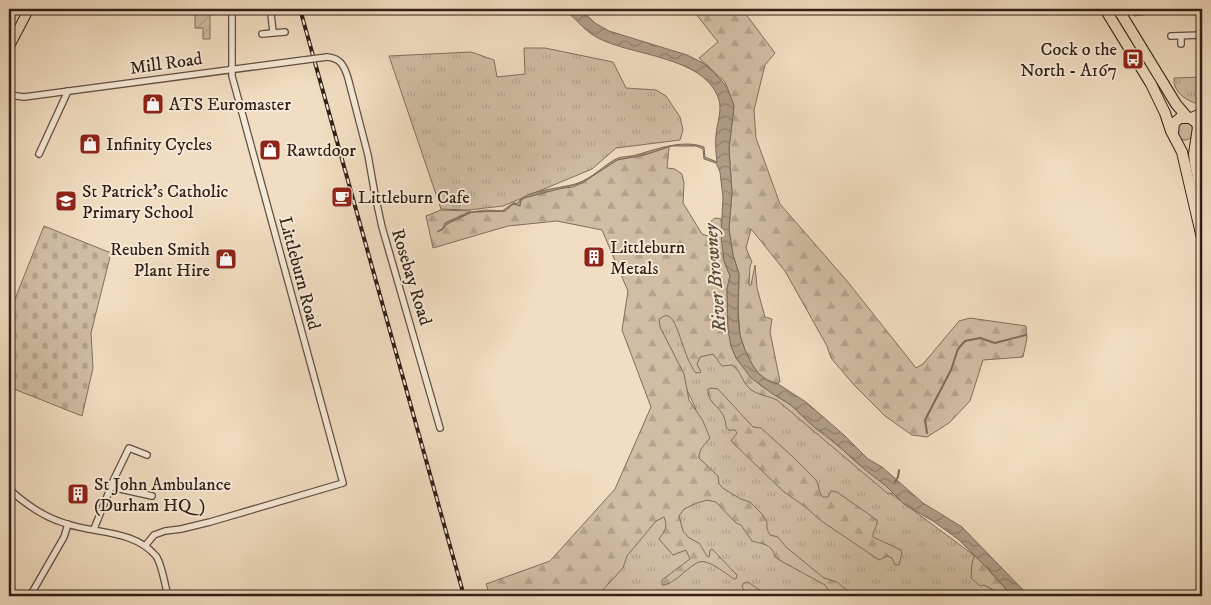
<svg xmlns="http://www.w3.org/2000/svg" width="1211" height="605" font-family="'IM FELL DW Pica',serif">
  <style>
    .grass { fill: url(#grass-tufts); stroke: #806e5e }
    .forest { fill: url(#forest-firs); stroke: #806e5e }
    .cemetery { fill: url(#cemetery-stones); stroke: #806e5e }
    .garden { fill: url(#garden-furrows); stroke: #806e5e }
    .water { fill: url(#water-waves); stroke: #7d6b5a }
    .lines { fill: none; stroke-linecap: round; stroke-linejoin: round }
    .stream { stroke: #7d6b5a; stroke-width: 2 }
    .minor-casing { stroke: #614f42; stroke-width: 8 }
    .primary-casing { stroke: #312017; stroke-width: 11 }
    .trunk-casing { stroke: #312017; stroke-width: 12 }
    .minor { stroke: #f6e9d7; stroke-width: 5.5 }
    .primary { stroke: #f1ddc1; stroke-width: 9 }
    .trunk { stroke: #f1ddc1; stroke-width: 10 }
    .rail-casing { stroke: #312017; stroke-width: 4 }
    .rail { stroke: #f6e9d7; stroke-width: 2; stroke-dasharray: 5.5; stroke-linecap: butt }
    .minor-bridge-casing { stroke: #614f42; stroke-width: 8; stroke-linecap: butt }
    .minor-bridge { stroke: #f6e9d7; stroke-width: 5.5 }
    .labels { text-anchor: middle; stroke-width: 4; stroke-linejoin: round; paint-order: stroke }
    .poi-label { font-size: 18px; fill: #312017; stroke: #f6e9d7; text-anchor: start }
    .street-label { font-size: 18px; fill: #312017; stroke: #f6e9d7 }
    .water-label { font-size: 19px; font-style: italic; fill: #5d4c3e; stroke: #f6e9d7 }
  </style>
  <defs>
    <pattern id="grass-tufts" width="24" height="20" patternUnits="userSpaceOnUse" patternTransform="scale(1.25)"><rect width="24" height="20" fill="#d0bda4"/><path d="M3 7l-1-3M5 7V3M7 7l1-3M15 17l-1-3M17 17v-4M19 17l1-3" fill="none" stroke="#b3a28c"/></pattern>
    <pattern id="forest-firs" width="22" height="20" patternUnits="userSpaceOnUse" patternTransform="scale(1.25)"><rect width="22" height="20" fill="#d0bda4"/><path d="M5 1l3.5 6h-7zM16 11l3.5 6h-7z" fill="#b3a28c"/></pattern>
    <pattern id="cemetery-stones" width="16" height="16" patternUnits="userSpaceOnUse" patternTransform="scale(1.25)"><rect width="16" height="16" fill="#d0bda4"/><path d="M2 7V4a2 2 0 0 1 4 0v3zM10 15v-3a2 2 0 0 1 4 0v3z" fill="#b3a28c"/></pattern>
    <pattern id="garden-furrows" width="10" height="10" patternUnits="userSpaceOnUse" patternTransform="scale(1.25)"><rect width="10" height="10" fill="#d0bda4"/><path d="M-1 1l2-2M0 10L10 0M9 11l2-2" fill="none" stroke="#b3a28c"/></pattern>
    <pattern id="water-waves" width="16" height="10" patternUnits="userSpaceOnUse" patternTransform="scale(1.25)"><rect width="16" height="10" fill="#b09d87"/><path d="M0 5q4-4 8 0t8 0" fill="none" stroke="#90806d"/></pattern>
  </defs>
  <rect width="100%" height="100%" fill="#f1ddc1"/>
  <filter id="stains"><feTurbulence type="fractalNoise" baseFrequency=".004" numOctaves="4"/><feColorMatrix values="0 0 0 0 .2 0 0 0 0 .09 0 0 0 0 .02 0 0 0 .5 -.17"/></filter>
  <radialGradient id="worn" r=".72"><stop offset=".6" stop-color="#630" stop-opacity="0"/><stop offset="1" stop-color="#630" stop-opacity=".3"/></radialGradient>
  <g class="grass">
    <path d="M524 48H545L613 62 626 88 656 90 666 96 680 117 683 130 680 140 616 148 592 169 503 206 468 210 441 209 389 56 471 52 494 60 497 77 525 74Z"/>
    <path d="M1202 77V105C1189 102 1173 94 1174 78Z"/>
    <circle cx="1185" cy="131" r="9"/>
    <path d="M672 313 694 343 740 370 773 394 882 487 972 554 1004 596H577L703 444 695 407 653 318Z"/>
  </g>
  <g class="forest">
    <path d="M692 9H742L775 53 765 65 754 110 756 138 780 204 847 281 916 368 923 364 959 321 970 318 1026 326 1027 338 1023 357 983 360 970 401 949 423 927 437 912 435 885 416 854 385 831 358 827 346 785 271 751 229 746 248 752 262 750 266 749 285H751L755 265 757 288 765 317 772 319 770 332 780 381 778 384 767 380 759 374 753 366 745 350 740 335 738 308 739 274 733 255 729 229 732 192 729 149 734 106 725 82 699 58 718 42Z"/>
    <path d="M1129 9H1157L1160 13 1134 16Z"/>
    <path d="M669 147 667 168 675 169 682 174 684 183 683 203 702 234 711 237 714 235 715 229 710 222 715 218 721 219 724 261 730 276 727 289 728 329 731 346 736 358 760 385 791 405 814 427 842 449 856 462 885 485 894 494 887 493 777 400C768 396 758 395 750 389 742 382 741 371 732 365L722 366 713 354 700 357 697 364 701 372 696 373C684 359 679 324 670 317 666 314 663 317 659 319L660 327 684 374 689 400 703 421 710 438C705 445 699 448 699 458L718 476 719 484 724 489 741 499 750 502 763 515 767 522V529L770 535 778 537 786 547 824 578 837 582 849 592 848 594 829 591 825 585 781 561 775 557C772 543 761 544 752 541L741 525 736 523 716 502 707 500 697 503 684 509 679 516 683 531 689 538 699 543 707 556 709 557 710 550 712 549C720 557 728 566 737 575L736 579H734C726 574 709 559 699 562 691 565 683 574 676 579 671 582 668 585 662 585V580L690 559 686 550 673 555 659 539C665 531 668 527 664 517L656 521 627 556 623 568 597 596H490L486 584 550 561 615 489 651 407 622 330 628 291 602 230 557 221 508 226 433 248 426 216 441 210 471 211 445 223 442 230 447 224 472 212 505 211 513 204 520 205 521 200 524 198 556 189 573 187 582 183 617 160 644 155Z"/>
    <path d="M711 388 718 389 753 427 761 428C780 445 798 461 815 479 820 485 818 492 823 497H828L831 491 837 492 877 520C878 527 872 531 873 537L901 550 902 553 899 565H895L892 558 887 556 879 560 820 520 808 509 783 491 731 441 737 433 735 430H729L726 427C726 407 707 406 708 389Z"/>
    <path d="M975 555 1012 596 999 593 984 585 980 586 971 578 972 563Z"/>
    <path d="M748 582 761 591 764 596H749L744 591 742 586 744 583Z"/>
  </g>
  <path class="cemetery" d="M44 226 111 253 91 333 93 368 82 416 9 387V314Z"/>
  <path class="garden" d="M195 9H210V39H203V28H195Z"/>
  <path class="water" d="M563 9H580L595 23 609 31 687 55 703 63 710 68 727 87 734 106 729 149 732 192 729 229 733 255 739 274 738 317 740 335 745 350 753 366 759 374 767 380 778 384 806 402 844 435 868 459 882 467 923 503 962 527 1029 596H1012L991 572 958 539 933 521 905 505 885 485 868 472 825 434 814 427 791 405 773 394 751 378 736 358 731 346 728 329 727 289 730 276 724 261 721 235 723 198 720 172 716 163 704 159 703 149 696 146H672L644 155 617 160 582 183 524 198 521 200 520 206 513 204 505 211 472 212 447 224 442 230 437 232 443 228 445 223C468 213 476 208 502 211L513 203H518C523 190 566 188 578 183 592 178 602 167 614 160 620 156 629 157 636 155 657 149 683 139 704 147L705 157 717 162C716 153 715 144 716 135 717 122 723 110 718 97 702 56 632 56 598 38 584 31 575 17 563 9Z"/>
  <g class="lines">
    <g class="stream">
      <path d="M927 433 925 420 951 370 958 349 965 341 980 338 995 343 1026 335"/>
      <path d="M895 482 898 477 899 470"/>
    </g>
    <g class="minor-casing">
      <g id="minor">
        <path d="M268 9 271 14 273 32"/>
        <path d="M262 34 285 32"/>
        <path d="M1171 36 1202 35"/>
        <path d="M1181 36V44"/>
        <path d="M327 57C340 58 344 65 348 78L368 155 375 195 382 227 440 428"/>
        <path d="M9 95 24 97 304 60"/>
        <path d="M39 154 68 91"/>
        <path d="M9 260V259"/>
        <path d="M111 487 152 496"/>
        <path d="M9 489C25 504 46 518 67 524 98 534 134 530 156 556 162 564 165 586 168 596"/>
        <path d="M94 529 114 479 129 448 147 455"/>
        <path d="M145 546 154 535 165 531 181 529 210 522 343 483 232 76V9"/>
        <path d="M30 596 64 537 68 524"/>
      </g>
    </g>
    <g class="primary-casing">
      <g id="primary">
        <path d="M9 47 29 9"/>
        <path d="M1190 118 1202 113"/>
      </g>
    </g>
    <g class="trunk-casing">
      <g id="trunk">
        <path d="M1105 9 1151 84 1165 113 1171 131 1182 152 1202 238"/>
        <path d="M1118 9 1176 104 1187 117"/>
        <path d="M1173 133 1174 123 1180 118H1190L1196 122 1198 127 1194 154 1195 163 1202 196"/>
      </g>
    </g>
    <use href="#minor" class="minor"/>
    <use href="#primary" class="primary"/>
    <use href="#trunk" class="trunk"/>
    <g class="rail-casing">
      <path id="rail" d="M300 9 464 596"/>
    </g>
    <use href="#rail" class="rail"/>
    <g class="minor-bridge-casing">
      <path id="minor-bridge" d="M304 60 327 57"/>
    </g>
    <use href="#minor-bridge" class="minor-bridge"/>
  </g>
  <defs>
    <g id="bus-square" transform="scale(1.125)"><rect x="-9" y="-9" width="18" height="18" rx="4" fill="#8f2418" stroke="#f6e9d7"/><path d="M-5-6H5V4H4V6H2V4H-2V6H-4V4H-5ZM-3.5-4V0h7V-4ZM-3.5 1.2v1.5H-2V1.2ZM2 1.2v1.5H3.5V1.2Z" fill="#fff"/></g>
    <g id="shop-square" transform="scale(1.125)"><rect x="-9" y="-9" width="18" height="18" rx="4" fill="#8f2418" stroke="#f6e9d7"/><path d="M-5-2.5h2.3a2.7 3.5 0 0 1 5.4 0H5L5.5 6h-11ZM-1.5-2.5h3a1.5 2.3 0 0 0-3 0Z" fill="#fff"/></g>
    <g id="cafe-square" transform="scale(1.125)"><rect x="-9" y="-9" width="18" height="18" rx="4" fill="#8f2418" stroke="#f6e9d7"/><path d="M-5.5-4.5H6V0H3Q3 3.5 0 3.5H-2.5Q-5.5 3.5-5.5 0ZM3-3.2v2h1.7v-2ZM-6 4.5H4V6H-6Z" fill="#fff"/></g>
    <g id="school-square" transform="scale(1.125)"><rect x="-9" y="-9" width="18" height="18" rx="4" fill="#8f2418" stroke="#f6e9d7"/><path d="M0-5L7-2L0 1L-7-2ZM-4 1L0 2.5L4 1V4Q0 6-4 4Z" fill="#fff"/></g>
    <g id="building-square" transform="scale(1.125)"><rect x="-9" y="-9" width="18" height="18" rx="4" fill="#8f2418" stroke="#f6e9d7"/><path d="M-4-6H4V6H1V3H-1V6H-4ZM-2.5-4.3h1.7v1.8h-1.7ZM.8-4.3h1.7v1.8H.8ZM-2.5-1h1.7V.8h-1.7ZM.8-1h1.7V.8H.8Z" fill="#fff"/></g>
  </defs>
  <g fill-rule="evenodd">
    <use href="#bus-square" x="1133" y="59"/>
    <use href="#shop-square" x="153" y="104"/>
    <use href="#shop-square" x="90" y="144"/>
    <use href="#shop-square" x="270" y="150"/>
    <use href="#cafe-square" x="342" y="197"/>
    <use href="#school-square" x="66" y="201"/>
    <use href="#building-square" x="594" y="257"/>
    <use href="#shop-square" x="226" y="259"/>
    <use href="#building-square" x="78" y="494"/>
  </g>
  <g class="labels">
    <g class="poi-label">
      <text x="1117" y="55" text-anchor="end">Cock o the<tspan x="1117" dy="21">North - A167</tspan></text>
      <text x="169" y="110">ATS Euromaster</text>
      <text x="106" y="150">Infinity Cycles</text>
      <text x="286" y="156">Rawtdoor</text>
      <text x="82" y="197">St Patrick's Catholic<tspan x="82" dy="21">Primary School</tspan></text>
      <text x="358" y="203">Littleburn Cafe</text>
      <text x="610" y="253">Littleburn<tspan x="610" dy="21">Metals</tspan></text>
      <text x="210" y="255" text-anchor="end">Reuben Smith<tspan x="210" dy="21">Plant Hire</tspan></text>
      <text x="94" y="490">St John Ambulance<tspan x="94" dy="21">(Durham HQ)</tspan></text>
    </g>
    <g class="street-label">
      <text transform="translate(166 63) rotate(-8)" y="6">Mill Road</text>
      <text transform="translate(300 273) rotate(75)" y="6">Littleburn Road</text>
      <text transform="translate(412 277) rotate(73)" y="6">Rosebay Road</text>
    </g>
    <g class="water-label">
      <text transform="translate(714 278) rotate(-95)" y="7">River Browney</text>
    </g>
  </g>
  <rect width="1211" height="605" fill="none" stroke="#f1ddc1" stroke-width="30"/>
  <rect x="10" y="10" width="1191" height="585" fill="none" stroke="#312017" stroke-width="2.5"/>
  <rect x="15" y="15" width="1181" height="575" fill="none" stroke="#312017"/>
  <rect width="100%" height="100%" filter="url(#stains)"/>
  <rect width="100%" height="100%" fill="url(#worn)"/>
</svg>
